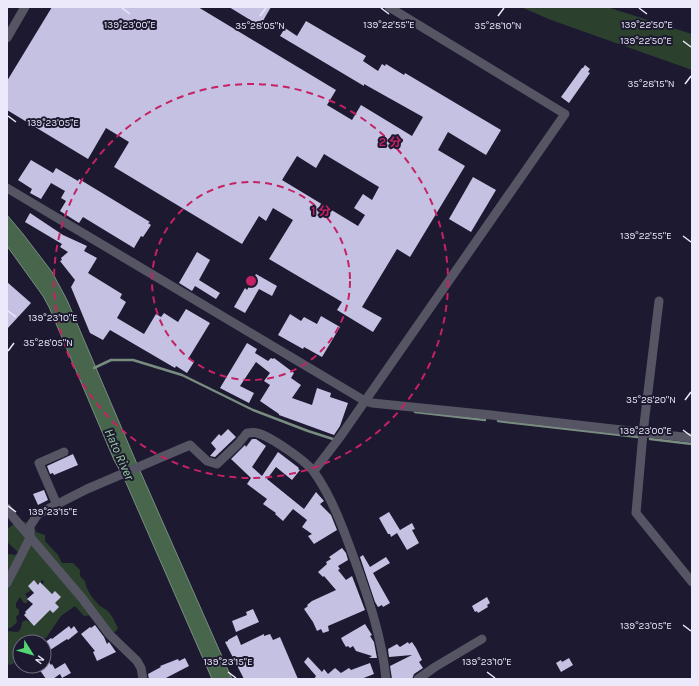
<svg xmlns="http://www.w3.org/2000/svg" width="699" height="686" font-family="Karla,'Noto Sans JP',sans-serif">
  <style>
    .green { fill: #2b412e }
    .water { fill: #47664c; stroke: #788d80 }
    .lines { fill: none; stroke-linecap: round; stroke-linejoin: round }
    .stream { stroke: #788d80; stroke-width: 2.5 }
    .building { fill: #c5c1e2; fill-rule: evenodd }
    .minor { stroke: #565564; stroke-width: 9 }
    .ticks { fill: none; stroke: #ebe9fa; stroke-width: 1.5 }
    .ring { fill: none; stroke: #c42263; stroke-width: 2; stroke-dasharray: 7 5 }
    .labels { text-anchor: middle; stroke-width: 4; stroke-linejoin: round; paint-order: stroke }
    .water-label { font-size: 13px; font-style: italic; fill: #99cfa1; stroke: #1d1930 }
    .ticks-label { font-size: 10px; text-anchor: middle; fill: #ebe9fa; stroke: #1d1930; stroke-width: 4; stroke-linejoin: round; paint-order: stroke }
    .centre { fill: #c42263; stroke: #1d1930; stroke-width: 2 }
    .ring-label { font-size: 12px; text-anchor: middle; font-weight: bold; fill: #c42263; stroke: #1d1930; stroke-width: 4; stroke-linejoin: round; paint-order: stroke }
  </style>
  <rect width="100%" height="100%" fill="#1d1930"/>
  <g class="green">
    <path d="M521 7H607L692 34V70L551 20Z"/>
    <path d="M22 521C29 523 34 525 36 532L45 535V541L58 555 62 563H73L80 570V576L85 581C86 590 93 599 100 606 104 609 107 609 110 614 114 618 115 623 118 628L116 631 112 633 91 615 84 616 75 606 61 616 46 638H40L31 642H20V650L14 656 13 660 14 663 10 665 7 664V631L18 632 21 628 22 622 26 620 32 623 54 602H57L58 600 54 594 41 589 44 581 42 580 34 590H32L25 594 28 598 27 603H24L20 597 16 603V607L19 610V614L16 617 17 622 12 627 7 629V554L18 555V552L7 542V529L14 524Z"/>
  </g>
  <path class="water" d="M7 215 23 234 52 272 67 300 137 464 232 679H212L124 478 114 460 49 307 43 296 7 246Z"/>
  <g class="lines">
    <g class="stream">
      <path d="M94 368 111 360H133L182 375 253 410 308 431 336 440"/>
      <path d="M415 412 485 420"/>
      <path d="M498 421 638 437"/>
      <path d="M650 439 692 444"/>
    </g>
  </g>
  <g class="building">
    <path d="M52 7H198L336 90 327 105 352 120 361 105 412 136 423 117 364 84V86L280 36 285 28 297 36 306 21 366 56 363 61 378 71 382 64 385 66 386 64 404 75 405 73 501 130 486 155 448 132 438 150 465 166 410 257 397 249 362 307 382 318 373 332 337 310 342 302 269 259 293 220 273 208 266 221 259 216 242 244 114 167 129 142 106 128 88 159 7 110V81ZM324 154 379 187 372 200 363 194 354 208 365 215 358 226 282 180 297 156 316 168Z"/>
    <path d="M229 7H271L260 26Z"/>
    <path d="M585 65 590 69 588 72 590 73 569 103 561 97 582 68H583Z"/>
    <path d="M31 160 53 173 56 168 78 181 79 179 150 222 148 223 151 225 143 237 141 236 134 248 83 217 79 223 60 211 66 201 61 198 65 191 51 183 41 199 30 193 32 189 18 180Z"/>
    <path d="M473 177 496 190 471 232 449 219Z"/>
    <path d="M30 213 63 235 87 246 84 251 97 258 88 273 122 294 120 298 126 302 117 318 144 334 156 314 161 317 164 313 178 322 186 309 210 323 188 359 194 362 187 373 176 366 175 368 110 330 103 340 90 333 71 287 75 280 60 261 62 260 61 258 68 252 60 247 62 244 25 222Z"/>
    <path d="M197 252 210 260 199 280 220 293 216 299 195 286 192 291 179 283Z"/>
    <path d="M256 274 277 286 272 296 259 289 245 313 234 307 245 288 247 290Z"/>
    <path d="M7 282 31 303 7 329Z"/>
    <path d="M290 314 301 321 304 317 317 324 321 316 340 327 322 357 304 347 303 349 278 335Z"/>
    <path d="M247 343 257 349 255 353 268 361 271 358 273 359 274 358 294 373 291 378 301 385 292 398 312 405 317 388 331 393 330 397 348 403 340 426 334 435 279 415V414L260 401 270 385 264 381 270 373 256 362 240 386 254 393 249 403 220 388Z"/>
    <path d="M228 429 236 437 215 457 210 456 216 449 211 443 219 434 221 436Z"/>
    <path d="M252 439H256L266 446 252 467 262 476 278 452 299 468 298 469 300 470 292 480 276 467 267 479 304 509 316 492 324 501 320 504 331 515 337 530 314 544 308 536 312 534 302 527 307 520 293 509 283 521 275 514 276 513 263 504 267 499 247 484 251 478 231 459 245 445 246 447Z"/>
    <path d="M73 454 78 465 54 475 53 473 50 474 47 466Z"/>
    <path d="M44 490 48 500 38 505 33 494Z"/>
    <path d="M389 512 400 530 412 523 415 529 412 530 419 543 407 550 397 533 391 537 390 534H388L379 518Z"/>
    <path d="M342 548 346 553 348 560 338 566 340 569 338 570 346 580 352 576 365 610 328 626 329 631 323 633 321 629 317 631 313 622 304 609 308 606 307 605 312 601 336 590 324 576 323 577 318 572 327 564 326 562 331 559 329 557Z"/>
    <path d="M363 555 370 567 386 557 390 563 373 573 390 603 383 607 382 605 378 607 375 602 360 557Z"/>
    <path d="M34 580 38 585 40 582 52 594 55 591 61 597 55 603 59 607 53 613 50 610 34 626 24 615 26 613 25 612 33 604 27 599 34 593 28 586Z"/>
    <path d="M487 597 490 603 487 605 488 607 478 613 477 611 475 612 472 606Z"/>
    <path d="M253 609 259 622 236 632 232 621 247 615 246 612Z"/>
    <path d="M365 624 372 635 370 636 374 642 377 658H369L372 656 356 651 353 646 350 648 348 646 346 647 343 642 341 638Z"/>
    <path d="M95 625 104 637 107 644 109 642 116 652 97 661 93 652 95 651 81 634 90 627 91 628Z"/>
    <path d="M69 626 71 629 74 626 78 632 68 640 67 639 44 654V643L51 638 52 639Z"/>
    <path d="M264 634V636L270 634 273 640 280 637 298 679H244L225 642 228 641V640L237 635 241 645Z"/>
    <path d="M408 642 409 644 412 642 416 648 422 660 419 662 423 668 414 674 412 679H392L390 666 412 655 389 657 388 649 397 644 400 647Z"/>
    <path d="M44 655 51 665 52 664 55 669 65 663 71 673 62 678 60 674 53 679H46L37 666H44Z"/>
    <path d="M308 657 322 672 324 669 328 674 335 668 341 673 349 668 351 670 370 663 374 674 361 679H314L316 676 304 662Z"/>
    <path d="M185 658 189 666 164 679H149L148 674 161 667 160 666 178 659 179 661Z"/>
    <path d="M569 658 573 665 561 672 556 663 561 660 562 662Z"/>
  </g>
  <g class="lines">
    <g class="minor">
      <path d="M7 38 25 7"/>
      <path d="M7 188 365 401 372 403 491 415 692 438"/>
      <path d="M659 301 643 433 636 513 692 582"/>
      <path d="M314 471 340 437 565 114 389 7"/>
      <path d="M57 505 39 463 64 452"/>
      <path d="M7 508 13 517 82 598 109 634 137 661 141 668 143 679"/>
      <path d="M7 583 30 538V526L38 514 87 489 190 445 207 461 217 464 238 444 247 433C250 433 254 432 257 433 270 436 306 461 314 472 333 499 344 531 355 561 369 600 382 638 386 679"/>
      <path d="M418 679 435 667 482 639"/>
    </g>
  </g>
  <path class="ticks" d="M122 8 130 14M381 8 389 14M639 8 647 14M260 16 266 8M498 16 504 8M683 41 691 47M685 84 691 76M8 116 16 122M683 236 691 242M8 311 16 317M8 351 14 343M685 400 691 392M683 430 691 436M8 506 16 512M683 625 691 631M228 672 236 678M487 672 495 678"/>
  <g class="ring">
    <circle cx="251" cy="281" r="99"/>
    <circle cx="251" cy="281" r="197"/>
  </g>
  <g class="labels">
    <g class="water-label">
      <text transform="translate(120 454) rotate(66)" y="5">Hato River</text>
    </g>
  </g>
  <g class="ticks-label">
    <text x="130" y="28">139°23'00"E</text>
    <text x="389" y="28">139°22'55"E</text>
    <text x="647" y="28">139°22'50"E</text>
    <text x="260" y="29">35°28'05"N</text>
    <text x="498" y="29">35°28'10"N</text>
    <text x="646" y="44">139°22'50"E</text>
    <text x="651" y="87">35°28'15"N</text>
    <text x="53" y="126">139°23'05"E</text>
    <text x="646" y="239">139°22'55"E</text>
    <text x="53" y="321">139°23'10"E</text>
    <text x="48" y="346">35°28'05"N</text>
    <text x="651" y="403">35°28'20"N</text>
    <text x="646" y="434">139°23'00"E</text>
    <text x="53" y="515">139°23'15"E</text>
    <text x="646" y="629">139°23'05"E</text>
    <text x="228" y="665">139°23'15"E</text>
    <text x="487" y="665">139°23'10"E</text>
  </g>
  <circle cx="251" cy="281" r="6" class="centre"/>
  <g class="ring-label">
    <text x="390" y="146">2 分</text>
    <text x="321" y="215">1 分</text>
  </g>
  <rect width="699" height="686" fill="none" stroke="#ebe9fa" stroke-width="16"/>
  <g transform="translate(32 654) rotate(127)"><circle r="19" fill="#1d1930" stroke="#6f6c81"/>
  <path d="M0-3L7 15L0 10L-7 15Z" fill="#53d673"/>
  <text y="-6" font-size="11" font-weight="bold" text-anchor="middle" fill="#ebe9fa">N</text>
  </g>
</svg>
